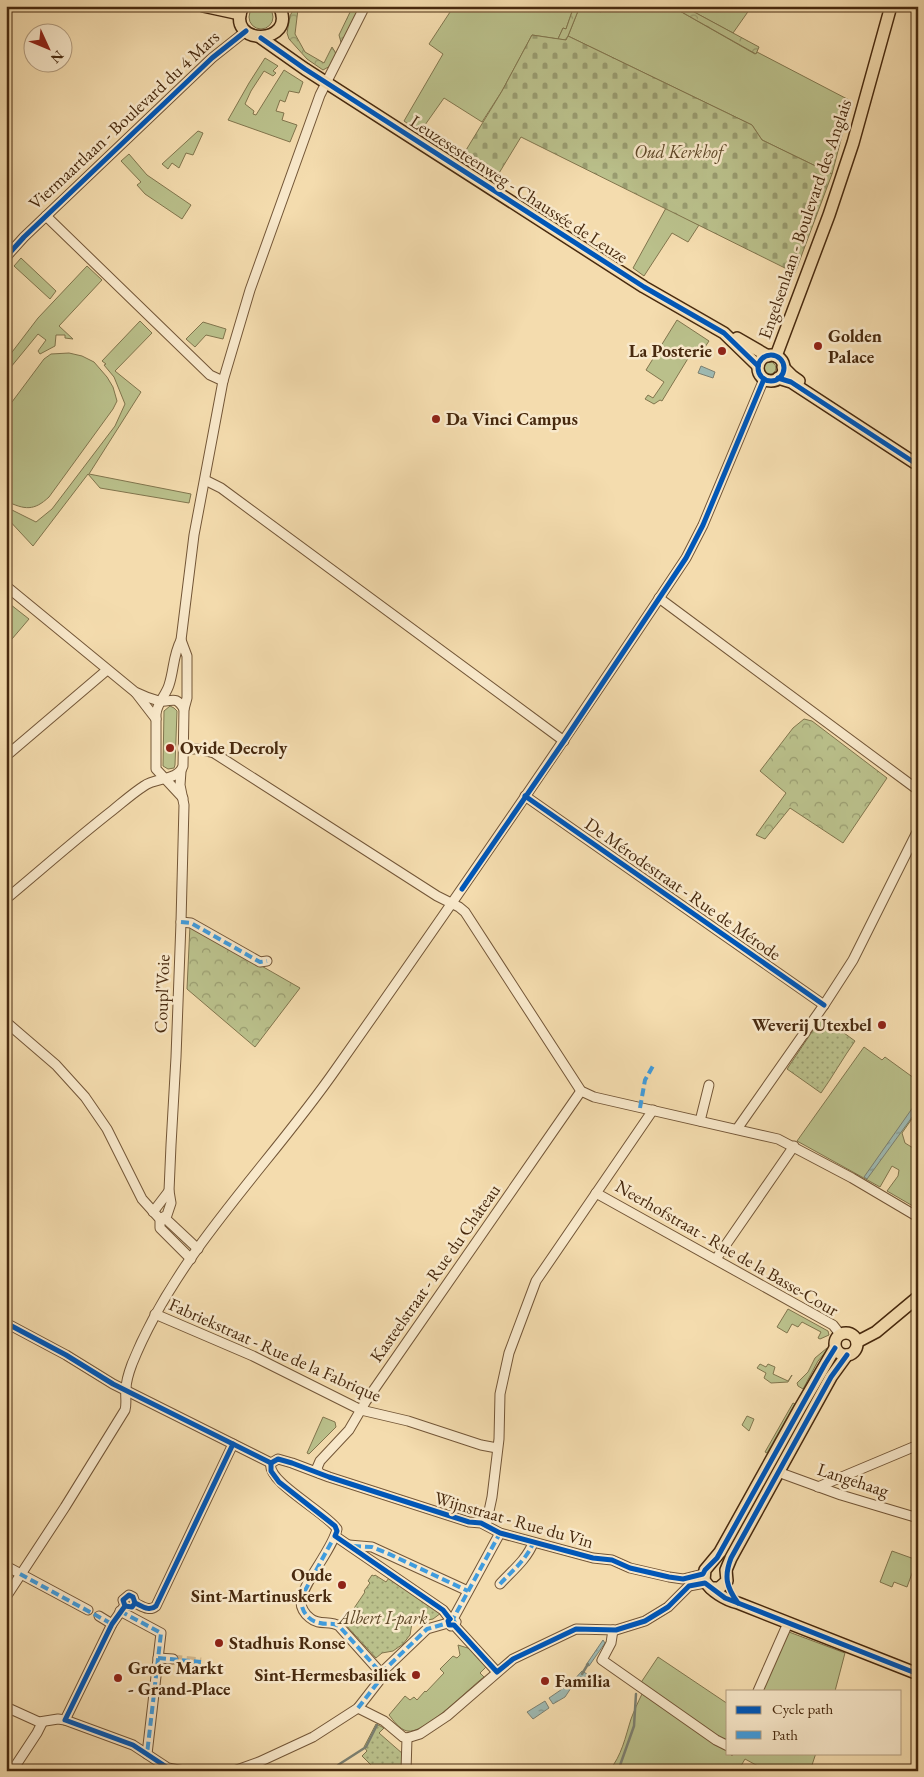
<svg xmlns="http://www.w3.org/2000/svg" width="924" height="1777" font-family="'EB Garamond',serif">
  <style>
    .green { fill: #bac08b; stroke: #81754d }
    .forest { fill: url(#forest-crowns); stroke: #81754d }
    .cemetery { fill: url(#cemetery-stones); stroke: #81754d }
    .park { fill: url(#park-dots); stroke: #81754d }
    .water { fill: url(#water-ripples); stroke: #7c8071 }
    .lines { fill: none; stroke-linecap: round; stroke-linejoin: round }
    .stream { stroke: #7c8071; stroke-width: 2.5 }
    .minor-tunnel { stroke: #d2b88e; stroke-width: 9; stroke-dasharray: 9 4.5; stroke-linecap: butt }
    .minor-casing { stroke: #735637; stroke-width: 11 }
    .major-casing { stroke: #482a0f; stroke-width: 14 }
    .minor { stroke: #f8e8ca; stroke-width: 9 }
    .major { stroke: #f4dcae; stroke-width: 11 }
    .quiet { stroke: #409cde; stroke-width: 4; stroke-dasharray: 8 4; stroke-linecap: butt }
    .cycleway-casing { stroke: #f8e8ca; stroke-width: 8 }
    .cycleway { stroke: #0057b8; stroke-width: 5 }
    .poi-dot { fill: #8f2418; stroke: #f8e8ca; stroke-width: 2 }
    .labels { text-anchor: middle; stroke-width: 5; stroke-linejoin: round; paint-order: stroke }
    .street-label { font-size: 18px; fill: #482a0f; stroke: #f8e8ca }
    .park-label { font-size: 18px; font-style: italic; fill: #5f4828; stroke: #f8e8ca }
    .poi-label { font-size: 18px; font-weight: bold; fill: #482a0f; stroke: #f8e8ca; text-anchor: start }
  </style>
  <defs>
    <pattern id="forest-crowns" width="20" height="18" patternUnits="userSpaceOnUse" patternTransform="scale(1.25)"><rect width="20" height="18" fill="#bac08b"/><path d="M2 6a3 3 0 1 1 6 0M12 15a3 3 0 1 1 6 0" fill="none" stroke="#999c70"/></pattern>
    <pattern id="cemetery-stones" width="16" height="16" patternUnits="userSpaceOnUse" patternTransform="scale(1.25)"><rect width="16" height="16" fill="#bac08b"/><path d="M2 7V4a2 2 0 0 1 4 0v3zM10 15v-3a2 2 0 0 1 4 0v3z" fill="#999c70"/></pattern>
    <pattern id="park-dots" width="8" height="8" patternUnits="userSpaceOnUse" patternTransform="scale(1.25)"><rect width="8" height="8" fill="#bac08b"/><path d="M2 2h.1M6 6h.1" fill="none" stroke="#999c70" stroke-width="1.8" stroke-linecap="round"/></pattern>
    <pattern id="water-ripples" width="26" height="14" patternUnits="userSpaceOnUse" patternTransform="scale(1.25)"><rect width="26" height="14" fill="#9ebab3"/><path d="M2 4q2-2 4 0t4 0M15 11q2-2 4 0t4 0" fill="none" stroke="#839790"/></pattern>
  </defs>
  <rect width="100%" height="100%" fill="#f4dcae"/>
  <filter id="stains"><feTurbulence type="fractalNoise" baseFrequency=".004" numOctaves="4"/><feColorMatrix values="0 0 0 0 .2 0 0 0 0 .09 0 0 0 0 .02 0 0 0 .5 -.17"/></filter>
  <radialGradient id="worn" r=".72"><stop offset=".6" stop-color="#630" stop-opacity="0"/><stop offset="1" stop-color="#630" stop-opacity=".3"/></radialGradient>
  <g class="green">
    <circle cx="261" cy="17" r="12"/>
    <path d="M454 6H574L566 29 563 28 558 39 532 35 502 91 482 122 444 98 420 132 404 121 443 54 429 44Z"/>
    <path d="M580 6H589L601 12 605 6H671L755 54 757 52 851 101 832 174 762 140 752 125 568 36Z"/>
    <path d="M683 6H752L733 33Z"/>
    <path d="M265 58 278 66 273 71 276 73 273 76 264 71 251 91 245 104 254 111 253 114 256 115 284 70 303 82 299 93 289 91 285 102 280 100 276 111 284 113 282 120 297 125 290 142 228 120 249 83Z"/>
    <path d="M198 131 203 133 193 155 186 153 179 168 172 163 168 169 162 164Z"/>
    <path d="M129 154 147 175 191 205 182 219 145 194 137 185 141 182 121 161Z"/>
    <path d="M666 208 699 225 688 242 672 233 644 276 633 268Z"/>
    <path d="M21 258 56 291 50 299 14 266Z"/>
    <path d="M87 266 102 280 59 326 73 339 65 338V335H56L55 346 40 354 38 351 46 340 38 334 6 373V360L38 318Z"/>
    <path d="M677 320 709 341 703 350 695 347 662 401 660 400 654 404 645 399 648 395 653 398 664 382 646 370Z"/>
    <path d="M140 321 152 333 115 371 141 392 89 474 191 494 189 503 100 488 88 474 33 546 6 517V507L36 522 52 509 115 426 125 404 114 377 104 365 106 364 102 361Z"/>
    <path d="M203 322 226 329 223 339 206 335 195 347 186 339Z"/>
    <path d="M69 353 82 356 94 362 107 377 113 387 117 401 113 409 49 497C34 511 25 510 6 501V410L44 359 51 354Z"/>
    <circle cx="770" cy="368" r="6"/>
    <path d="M6 601 29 619 6 646Z"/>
    <path d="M170 706 174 708 177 711 175 765 174 768 168 769 163 766 164 711Z"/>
    <path d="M864 1047 882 1060 885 1057 918 1081V1110L902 1133 905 1143 918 1151V1209L887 1191 898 1176 899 1170 892 1166 880 1187 797 1141Z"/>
    <path d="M788 1309 828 1331 829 1335 820 1339 818 1338 821 1332 802 1322 798 1327 792 1324 787 1333 777 1327Z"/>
    <path d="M827 1348 828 1349 818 1361 803 1389 798 1386 797 1383 808 1372 815 1358Z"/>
    <path d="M760 1364 766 1367 768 1364 775 1367 773 1374 788 1381 792 1375 788 1382 771 1383 764 1378 766 1373 757 1368Z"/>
    <path d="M793 1403 795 1404 767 1453 765 1452Z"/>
    <path d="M747 1416 754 1419 749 1431 742 1425Z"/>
    <path d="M323 1417 335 1422 336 1427 309 1454 307 1453Z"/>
    <path d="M892 1551 917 1560 907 1587 894 1582 892 1587 880 1582Z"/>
    <path d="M789 1632 845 1653 835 1691H762Z"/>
    <path d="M458 1645 471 1649 487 1666 480 1673 484 1677C469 1688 424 1735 407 1731 399 1729 393 1720 389 1715L405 1696 410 1700 414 1697 417 1700 425 1691 426 1692 444 1673 440 1669 453 1656 457 1658 460 1655Z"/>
    <path d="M658 1657 728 1704V1739L718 1738 640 1684Z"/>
    <path d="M642 1694 725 1749 732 1756 734 1753H816L810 1771H767L745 1759 738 1771H609C622 1755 625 1738 631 1719 634 1711 638 1702 642 1694Z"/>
  </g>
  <g class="forest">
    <path d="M295 6 298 9 295 34 305 52 324 63 332 47 337 55 332 65 323 70 307 59 289 39 287 33 290 16Z"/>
    <path d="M353 6H361L342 46 339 35Z"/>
    <path d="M574 6H580L568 36 566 40 558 39 563 28 566 29Z"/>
    <path d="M671 6H683L759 47 756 54Z"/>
    <path d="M804 719 812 721 887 778 843 843 790 808 765 839 756 835 786 793 760 771 793 728Z"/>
    <path d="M190 925 300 988 255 1047 187 989Z"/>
  </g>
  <path class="cemetery" d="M532 35 566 40 568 36 752 125 762 140 832 174 795 273 521 137 493 183 460 160 502 91Z"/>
  <g class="park">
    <path d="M822 1017 855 1041C843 1058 833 1076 821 1093L787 1069Z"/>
    <path d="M372 1575 374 1576 375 1575 386 1582 389 1578 441 1613 433 1619 412 1623 410 1635 403 1644 393 1651 382 1653 376 1658 344 1623 365 1592 364 1591 370 1583 368 1581Z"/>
    <path d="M376 1724 384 1728 379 1733 403 1754V1771H377L362 1756 367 1751 364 1747Z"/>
  </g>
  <g class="water">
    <path d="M701 366 715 372 713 378 698 373Z"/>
    <path d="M918 1100V1109L867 1179 864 1177Z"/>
    <path d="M603 1640 605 1643 589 1666 586 1665Z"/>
    <path d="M582 1671 587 1674 586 1676 571 1688 565 1697 553 1704 549 1698 571 1683Z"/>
    <path d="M545 1701 549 1708 533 1719 527 1712Z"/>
  </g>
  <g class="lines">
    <g class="stream">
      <path d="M582 1674 588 1664"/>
      <path d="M338 1765 366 1747 377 1725"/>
      <path d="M618 1771 634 1726 636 1694"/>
    </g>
    <path class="minor-tunnel" d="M173 1659 201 1662"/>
    <g class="minor-casing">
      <g id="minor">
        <path d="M46 216 210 375 223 381"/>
        <path d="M6 257 24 237 212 58 246 31"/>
        <path d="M205 480 221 488 564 741"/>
        <path d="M6 586 135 692C143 696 151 699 159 701 171 703 175 694 184 709"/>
        <path d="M659 598 918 790"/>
        <path d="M136 693 156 719"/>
        <path d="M184 749H198L214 753 437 896 459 907 465 912 581 1091 594 1097 778 1139 852 1178 918 1217"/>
        <path d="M6 756 107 670"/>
        <path d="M525 796 824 1005"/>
        <path d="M183 798 156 769V714C157 703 166 695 169 685 174 670 173 655 181 640L194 535 223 381 250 290 320 95 365 6"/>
        <path d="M6 899C42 869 77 838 113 810 123 802 133 793 144 786 156 777 178 781 183 766L184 709 187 698V656L181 640"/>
        <path d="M181 922 191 923 260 962 267 961"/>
        <path d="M6 1022 56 1065 85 1097 107 1129 142 1199 160 1219V1228L191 1259"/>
        <path d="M700 1121 709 1085"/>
        <path d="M737 1129 824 1005 853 960 918 830"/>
        <path d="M596 1193 833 1325 840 1334"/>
        <path d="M153 1212 169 1191"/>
        <path d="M160 1219 167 1215 171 1203 169 1191 171 1145 176 1057 181 922 184 805 180 785 181 771"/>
        <path d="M160 1219 167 1220 198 1249"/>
        <path d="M716 1259 794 1146"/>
        <path d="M155 1314 253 1356 361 1410 408 1421 481 1445 497 1448"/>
        <path d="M6 1323 66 1355 113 1384 271 1463 278 1459 292 1463 329 1477 469 1522 481 1523 500 1533 593 1558 612 1560 630 1568 669 1577 683 1579 703 1574"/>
        <path d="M271 1463C265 1481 327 1513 337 1529 333 1549 301 1585 301 1602 301 1608 305 1614 310 1618 319 1626 330 1620 339 1626L381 1673"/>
        <path d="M778 1472 841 1495 918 1518"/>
        <path d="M319 1473 317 1468 320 1461 349 1430 366 1401 581 1091"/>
        <path d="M818 1487 918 1445"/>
        <path d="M486 1525 492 1497 499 1439 500 1394 509 1353 536 1281 653 1110"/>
        <path d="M335 1536 443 1610 450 1619"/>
        <path d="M349 1545 372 1547 468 1591"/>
        <path d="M6 1566 88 1610"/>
        <path d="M500 1584C512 1571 527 1559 533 1543"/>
        <path d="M6 1597 65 1507 125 1410C127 1403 125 1397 126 1389 126 1382 129 1372 132 1364 177 1252 268 1167 336 1069 455 900 572 730 686 558L703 525 764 379"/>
        <path d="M125 1606 123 1600 129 1595 133 1597 135 1603C142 1606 149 1612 156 1606L233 1444"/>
        <path d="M120 1611 161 1633 147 1754"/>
        <path d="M99 1616 112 1624"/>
        <path d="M454 1625 456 1622 453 1619 500 1533"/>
        <path d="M451 1626 454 1625 497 1672"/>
        <path d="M613 1630 611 1643 602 1660 716 1740 728 1746"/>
        <path d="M158 1658 173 1659"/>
        <path d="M381 1673 427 1629 448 1623"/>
        <path d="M758 1691 788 1623"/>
        <path d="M6 1707 39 1722 58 1719 65 1720 133 1745 168 1768 184 1771"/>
        <path d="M358 1708 384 1721 403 1737 407 1738 420 1734 447 1716 513 1659 576 1629 616 1630 645 1621 668 1607 689 1586 705 1583"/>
        <path d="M65 1720 112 1624 123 1608"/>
        <path d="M12 1771 37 1733 42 1723"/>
        <path d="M234 1771 259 1762 313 1737 358 1708 379 1681 381 1673"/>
        <path d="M406 1771 407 1738"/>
      </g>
    </g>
    <g class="major-casing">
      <g id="major">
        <path d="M203 6 240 14"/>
        <path d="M243 6C223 47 299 46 279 6"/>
        <path d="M261 38 305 69 644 287 724 333 758 366"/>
        <path d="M737 338 768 356"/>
        <circle cx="771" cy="368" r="13"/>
        <path d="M776 356 829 215 853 143 891 6"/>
        <path d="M783 367 792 376 799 381"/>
        <path d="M778 378 791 382 918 465"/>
        <circle cx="846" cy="1344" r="11"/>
        <path d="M857 1342 876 1332 918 1297"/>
        <path d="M835 1348 800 1408 720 1552 705 1570 704 1580C711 1591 725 1600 738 1603L918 1674"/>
        <path d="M711 1588H719L727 1581 726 1570 731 1558 831 1377 847 1355"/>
      </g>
    </g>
    <use href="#minor" class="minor"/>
    <use href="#major" class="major"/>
    <g class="quiet">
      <path d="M181 922 191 923 260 962 267 961"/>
      <path d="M640 1108 645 1080 654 1064"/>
      <path d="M337 1532 302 1596C299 1608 307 1621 320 1623 327 1625 332 1622 339 1626L381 1673"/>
      <path d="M353 1546 372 1547 387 1553 468 1591"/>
      <path d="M20 1574 112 1624"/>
      <path d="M500 1584C512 1571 527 1559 533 1543"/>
      <path d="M120 1611 161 1633 147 1754"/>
      <path d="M455 1623 453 1619 500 1533"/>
      <path d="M158 1658 201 1662"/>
      <path d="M381 1673 427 1629 448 1623"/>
      <path d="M358 1708 379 1681 381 1673"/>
    </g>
    <g class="cycleway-casing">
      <g id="cycleway">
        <path d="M261 38 305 69 644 287 724 333 758 366"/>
        <path d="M6 257 24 237 212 58 246 31"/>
        <circle cx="771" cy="368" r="13"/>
        <path d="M778 378 791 382 918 465"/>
        <path d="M525 796 824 1005"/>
        <path d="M462 889 564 741 686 558 703 525 764 379"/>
        <path d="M6 1323 66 1355 113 1384 271 1463 278 1459 292 1463 329 1477 469 1522 481 1523 500 1533 593 1558 612 1560 630 1568 669 1577 683 1579 703 1574 705 1570 717 1558 825 1364 835 1348"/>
        <path d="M271 1463V1471L279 1482 335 1526 337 1531 335 1536 443 1610 450 1619"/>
        <path d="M135 1603 132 1607 125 1606 112 1624 65 1720 133 1745 168 1768 184 1771"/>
        <path d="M738 1603C726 1587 724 1576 731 1558L831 1377 847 1355"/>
        <path d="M125 1606 123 1600 129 1595 133 1597 135 1603C142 1606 149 1612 156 1606L233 1444"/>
        <path d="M450 1619 448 1621 449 1625H454L497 1672 513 1659 576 1629 616 1630 645 1621 668 1607 689 1586 705 1583 725 1598 738 1603 918 1674"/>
      </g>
    </g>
    <use href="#cycleway" class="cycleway"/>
  </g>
  <g class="poi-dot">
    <circle cx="818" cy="346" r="5"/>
    <circle cx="722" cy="351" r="5"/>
    <circle cx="436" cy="419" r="5"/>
    <circle cx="170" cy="748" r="5"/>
    <circle cx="882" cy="1025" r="5"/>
    <circle cx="342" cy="1585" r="5"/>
    <circle cx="219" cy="1643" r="5"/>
    <circle cx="416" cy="1675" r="5"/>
    <circle cx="118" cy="1678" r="5"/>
    <circle cx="545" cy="1681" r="5"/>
  </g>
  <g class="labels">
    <g class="street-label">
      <text transform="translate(124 120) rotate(-43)" y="6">Viermaartlaan - Boulevard du 4 Mars</text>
      <text transform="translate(519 189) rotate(33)" y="6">Leuzesesteenweg - Chaussée de Leuze</text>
      <text transform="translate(805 219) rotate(-71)" y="6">Engelsenlaan - Boulevard des Anglais</text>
      <text transform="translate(683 889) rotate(35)" y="6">De Mérodestraat - Rue de Mérode</text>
      <text transform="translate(162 994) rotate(-88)" y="6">Coupl'Voie</text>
      <text transform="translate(727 1248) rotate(30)" y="6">Neerhofstraat - Rue de la Basse-Cour</text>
      <text transform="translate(435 1273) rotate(-55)" y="6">Kasteelstraat - Rue du Château</text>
      <text transform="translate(275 1350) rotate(24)" y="6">Fabriekstraat - Rue de la Fabrique</text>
      <text transform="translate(853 1480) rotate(18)" y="6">Langehaag</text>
      <text transform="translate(514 1520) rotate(16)" y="6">Wijnstraat - Rue du Vin</text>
    </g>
    <g class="park-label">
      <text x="679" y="158">Oud Kerkhof</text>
      <text x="383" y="1624">Albert I-park</text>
    </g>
    <g class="poi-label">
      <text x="828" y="342">Golden<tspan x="828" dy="21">Palace</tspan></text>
      <text x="712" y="357" text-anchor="end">La Posterie</text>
      <text x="446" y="425">Da Vinci Campus</text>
      <text x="180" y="754">Ovide Decroly</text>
      <text x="872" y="1031" text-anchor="end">Weverij Utexbel</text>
      <text x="332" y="1581" text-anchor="end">Oude<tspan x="332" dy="21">Sint-Martinuskerk</tspan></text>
      <text x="229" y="1649">Stadhuis Ronse</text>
      <text x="128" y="1674">Grote Markt<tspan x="128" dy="21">- Grand-Place</tspan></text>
      <text x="406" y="1681" text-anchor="end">Sint-Hermesbasiliek</text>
      <text x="555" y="1687">Familia</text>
    </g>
  </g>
  <rect width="924" height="1777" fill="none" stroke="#f4dcae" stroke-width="25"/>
  <rect x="8" y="8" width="909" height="1762" fill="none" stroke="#482a0f" stroke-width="2.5"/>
  <rect x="12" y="12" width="899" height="1752" fill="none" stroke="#482a0f"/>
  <rect x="726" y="1690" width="175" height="65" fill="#f8e8ca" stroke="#b29c7f"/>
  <rect x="736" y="1706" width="25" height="8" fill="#0057b8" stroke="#b29c7f"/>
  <text x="772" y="1714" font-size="15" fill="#482a0f">Cycle path</text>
  <rect x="736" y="1731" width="25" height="8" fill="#409cde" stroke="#b29c7f"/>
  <text x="772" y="1740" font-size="15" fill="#482a0f">Path</text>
  <g transform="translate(48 48) rotate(134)"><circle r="24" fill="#f8e8ca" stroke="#b29c7f"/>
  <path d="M0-4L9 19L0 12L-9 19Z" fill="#8f2418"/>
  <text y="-8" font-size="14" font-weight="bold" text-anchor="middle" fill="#482a0f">N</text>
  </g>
  <rect width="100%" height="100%" filter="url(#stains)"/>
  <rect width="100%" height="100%" fill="url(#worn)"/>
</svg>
